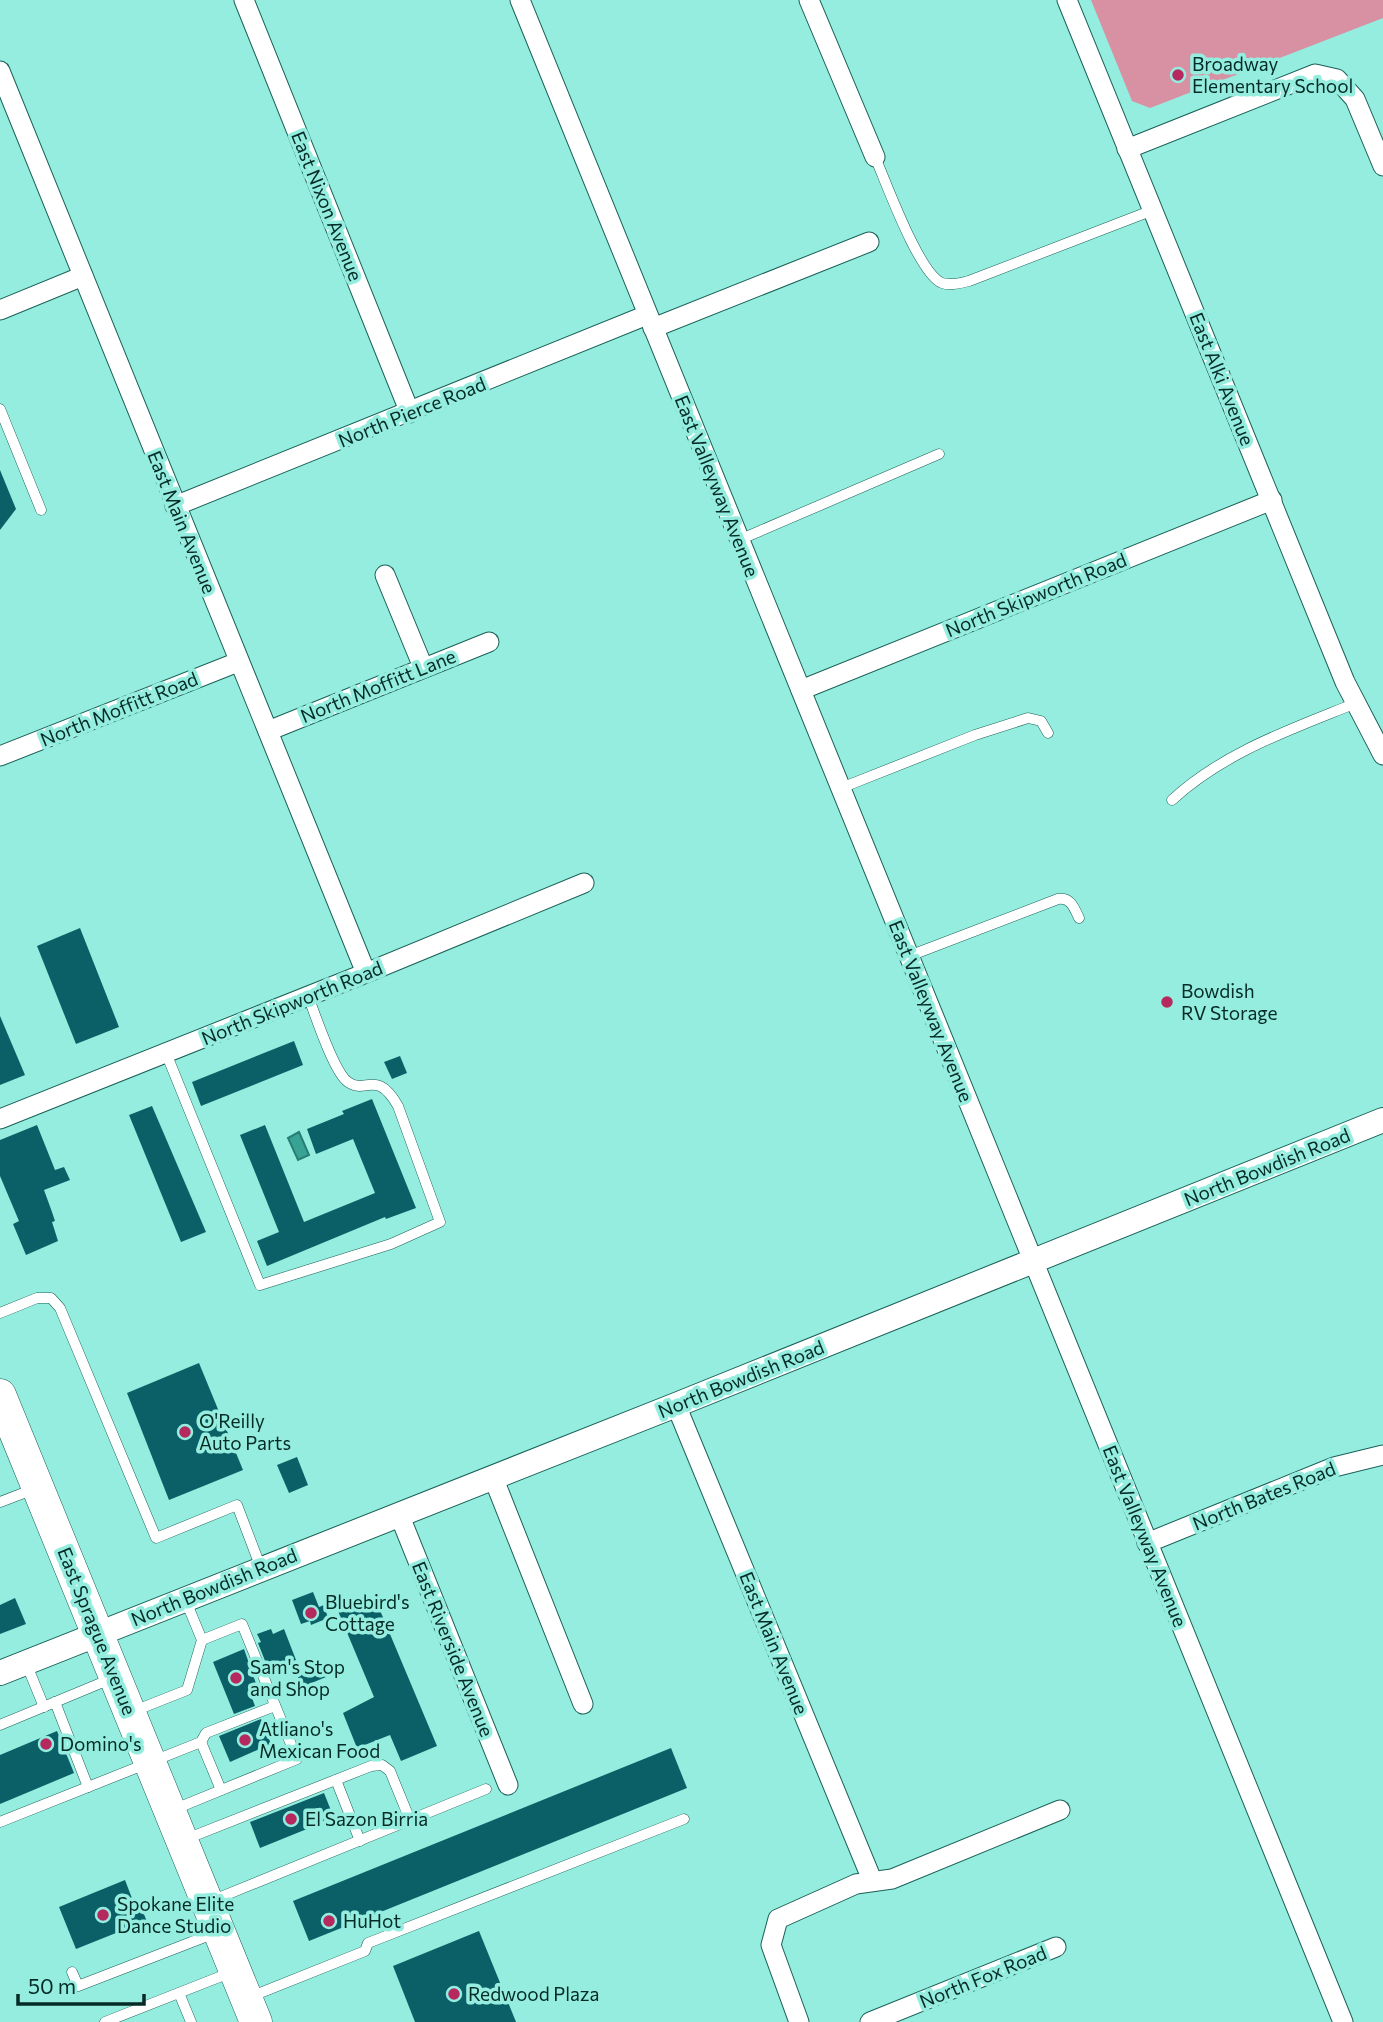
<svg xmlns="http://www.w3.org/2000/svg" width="1383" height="2022" font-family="Commissioner,sans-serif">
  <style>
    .green { fill: #d891a3 }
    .water { fill: #38a294; stroke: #287e73; stroke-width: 2 }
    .building { fill: #0a6066 }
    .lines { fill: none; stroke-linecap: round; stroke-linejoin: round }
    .service-casing { stroke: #1a6158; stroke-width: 11 }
    .minor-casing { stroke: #1a6158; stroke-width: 21 }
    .tertiary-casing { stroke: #1a6158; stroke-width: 26 }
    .primary-casing { stroke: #1a6158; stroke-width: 33 }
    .service { stroke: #fff; stroke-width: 10 }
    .minor { stroke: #fff; stroke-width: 19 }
    .tertiary { stroke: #fff; stroke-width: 24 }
    .primary { stroke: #fff; stroke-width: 32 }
    .poi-dot { fill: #b6295f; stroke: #95eddf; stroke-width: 2.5 }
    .labels { text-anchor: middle; stroke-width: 7; stroke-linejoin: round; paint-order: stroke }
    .poi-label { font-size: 19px; fill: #042b26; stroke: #95eddf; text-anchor: start }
    .street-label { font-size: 19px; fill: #042b26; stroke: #95eddf }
  </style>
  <rect width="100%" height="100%" fill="#95eddf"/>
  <path class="green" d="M1091 0H1383V18L1150 108 1132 101Z"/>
  <path class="water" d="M299 1132 309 1155 298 1160 288 1138Z"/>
  <g class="building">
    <path d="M0 470 16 509 0 530Z"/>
    <path d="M80 928 119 1027 76 1044 37 946Z"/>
    <path d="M0 1016 25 1075 0 1085Z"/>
    <path d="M294 1041 303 1065 201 1106 192 1082Z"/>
    <path d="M400 1056 407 1073 392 1079 384 1062Z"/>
    <path d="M372 1099 416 1208 386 1219 385 1217 267 1266 257 1241 279 1232 240 1135 265 1125 304 1222 375 1193 353 1139 316 1154 307 1129 344 1114 342 1111Z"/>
    <path d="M152 1106 206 1232 181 1242 129 1115Z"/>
    <path d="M37 1125 55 1170 64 1167 70 1180 44 1190 52 1212 55 1221 52 1222 58 1241 26 1255 13 1224 19 1221 0 1176V1140Z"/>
    <path d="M199 1363 243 1470 169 1500 127 1393Z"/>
    <path d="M297 1457 308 1485 289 1493 277 1465Z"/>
    <path d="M313 1592 319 1607 324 1605 328 1618 311 1625 310 1621 301 1624 292 1600Z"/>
    <path d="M374 1596 437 1746 401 1761 390 1735 357 1748 343 1713 374 1697 338 1611Z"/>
    <path d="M15 1598 26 1624 0 1634V1605Z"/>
    <path d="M271 1629 273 1634 284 1629 296 1660 269 1671 258 1643 261 1642 257 1634Z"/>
    <path d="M244 1649 260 1695 252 1698 255 1706 234 1714 213 1662Z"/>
    <path d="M320 1662 326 1677 302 1687 296 1672Z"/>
    <path d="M261 1719 271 1744 230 1762 219 1736Z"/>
    <path d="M57 1731 74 1773 0 1804V1755Z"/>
    <path d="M671 1748 687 1788 309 1941 293 1901Z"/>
    <path d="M324 1793 334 1818 260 1848 250 1822Z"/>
    <path d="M125 1880 133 1901 138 1900 148 1924 122 1934 121 1931 76 1949 59 1907Z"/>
    <path d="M479 1931 516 2022H415L393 1966Z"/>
  </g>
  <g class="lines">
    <g class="service-casing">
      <g id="service">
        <path d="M875 157C886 182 919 274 942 283 950 286 960 283 969 281L1153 210"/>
        <path d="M0 409 41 510"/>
        <path d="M739 540 939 454"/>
        <path d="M841 788 975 735 1028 718 1041 721 1048 733"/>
        <path d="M1172 800C1224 752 1292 729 1356 703"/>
        <path d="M909 956 1058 899C1071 897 1074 908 1079 918"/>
        <path d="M166 1053 260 1285 391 1244 440 1222 398 1106C376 1068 366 1095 348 1082 334 1073 315 1014 308 996"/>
        <path d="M0 1313 37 1298H51L60 1308 156 1538 237 1505 261 1568"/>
        <path d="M0 1502 34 1489"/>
        <path d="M26 1663 44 1707"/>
        <path d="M55 1702 88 1787"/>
        <path d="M134 1711 187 1690 202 1640 185 1599"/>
        <path d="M0 1725 113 1678"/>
        <path d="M201 1742 221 1790"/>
        <path d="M336 1780 360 1841"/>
        <path d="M175 1809 297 1759 242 1624 202 1640"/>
        <path d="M0 1822 201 1742 206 1733 275 1706"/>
        <path d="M186 1839 371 1766 382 1765 390 1771 410 1820"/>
        <path d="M211 1901 486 1789"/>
        <path d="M72 1972 78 1986 215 1933"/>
        <path d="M179 1993 191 2022"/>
        <path d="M250 1997 365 1951 368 1943 684 1819"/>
        <path d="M105 2022 232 1972"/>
      </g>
    </g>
    <g class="minor-casing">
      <g id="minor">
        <path d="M244 0 410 413"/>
        <path d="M520 0 1343 2022"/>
        <path d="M809 0 875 157"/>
        <path d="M1067 0 1345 682 1383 755"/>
        <path d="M0 71 366 973"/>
        <path d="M1127 149 1315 74 1337 79 1355 99 1383 166"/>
        <path d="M0 310 83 276"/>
        <path d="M653 328 869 242"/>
        <path d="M175 506 647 315"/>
        <path d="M385 575 423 667"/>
        <path d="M801 690 1272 500"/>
        <path d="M268 731 489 642"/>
        <path d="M0 756 238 662"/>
        <path d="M0 1119 366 973 584 883"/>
        <path d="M676 1405 872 1880"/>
        <path d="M493 1477 583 1704"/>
        <path d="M399 1514 508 1785"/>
        <path d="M1147 1543 1334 1467 1383 1455"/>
        <path d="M799 2022 771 1945 778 1919 856 1884 892 1879 1060 1810"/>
        <path d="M870 2022 1056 1947"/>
      </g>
    </g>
    <g class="tertiary-casing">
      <path id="tertiary" d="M0 1673 676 1405 1383 1120"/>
    </g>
    <g class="primary-casing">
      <path id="primary" d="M0 1395 256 2022"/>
    </g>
    <use href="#service" class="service"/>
    <use href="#minor" class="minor"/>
    <use href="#tertiary" class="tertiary"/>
    <use href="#primary" class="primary"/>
  </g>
  <g class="poi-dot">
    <circle cx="1178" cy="75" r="7"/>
    <circle cx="1167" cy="1002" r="7"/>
    <circle cx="185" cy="1432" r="7"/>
    <circle cx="311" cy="1613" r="7"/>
    <circle cx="236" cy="1678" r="7"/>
    <circle cx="245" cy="1740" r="7"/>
    <circle cx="46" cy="1744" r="7"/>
    <circle cx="291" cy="1819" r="7"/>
    <circle cx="103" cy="1915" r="7"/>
    <circle cx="329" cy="1921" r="7"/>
    <circle cx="454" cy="1994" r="7"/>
  </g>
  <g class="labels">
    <g class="poi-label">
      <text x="1192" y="71">Broadway<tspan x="1192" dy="22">Elementary School</tspan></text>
      <text x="1181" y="998">Bowdish<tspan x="1181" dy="22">RV Storage</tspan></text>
      <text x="199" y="1428">O'Reilly<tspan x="199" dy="22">Auto Parts</tspan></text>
      <text x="325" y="1609">Bluebird's<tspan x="325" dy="22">Cottage</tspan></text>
      <text x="250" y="1674">Sam's Stop<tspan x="250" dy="22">and Shop</tspan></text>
      <text x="259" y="1736">Atliano's<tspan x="259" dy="22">Mexican Food</tspan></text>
      <text x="60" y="1751">Domino's</text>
      <text x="305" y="1826">El Sazon Birria</text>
      <text x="117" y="1911">Spokane Elite<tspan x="117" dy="22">Dance Studio</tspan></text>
      <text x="343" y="1928">HuHot</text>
      <text x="468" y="2001">Redwood Plaza</text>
    </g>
    <g class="street-label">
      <text transform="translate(327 206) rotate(68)" y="7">East Nixon Avenue</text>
      <text transform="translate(1222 379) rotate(68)" y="7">East Alki Avenue</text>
      <text transform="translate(412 412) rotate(-22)" y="7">North Pierce Road</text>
      <text transform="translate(717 486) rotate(68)" y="7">East Valleyway Avenue</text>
      <text transform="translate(182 522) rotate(68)" y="7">East Main Avenue</text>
      <text transform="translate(1036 595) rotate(-22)" y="7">North Skipworth Road</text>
      <text transform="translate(378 686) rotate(-22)" y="7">North Moffitt Lane</text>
      <text transform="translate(119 709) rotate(-22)" y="7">North Moffitt Road</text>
      <text transform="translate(292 1003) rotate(-22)" y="7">North Skipworth Road</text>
      <text transform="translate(931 1011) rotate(68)" y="7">East Valleyway Avenue</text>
      <text transform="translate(1267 1167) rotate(-22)" y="7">North Bowdish Road</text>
      <text transform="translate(741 1379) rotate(-22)" y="7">North Bowdish Road</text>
      <text transform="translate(1264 1496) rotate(-22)" y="7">North Bates Road</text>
      <text transform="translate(1145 1536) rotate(68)" y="7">East Valleyway Avenue</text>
      <text transform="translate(214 1587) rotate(-22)" y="7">North Bowdish Road</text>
      <text transform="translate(97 1631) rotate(68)" y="7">East Sprague Avenue</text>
      <text transform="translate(774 1643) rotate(68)" y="7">East Main Avenue</text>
      <text transform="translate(453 1649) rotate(68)" y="7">East Riverside Avenue</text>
      <text transform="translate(983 1977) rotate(-22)" y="7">North Fox Road</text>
    </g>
  </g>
  <path d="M18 1994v10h126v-10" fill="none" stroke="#042b26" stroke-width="3.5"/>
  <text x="28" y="1994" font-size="21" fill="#042b26" stroke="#95eddf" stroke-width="5" paint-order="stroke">50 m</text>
</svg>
